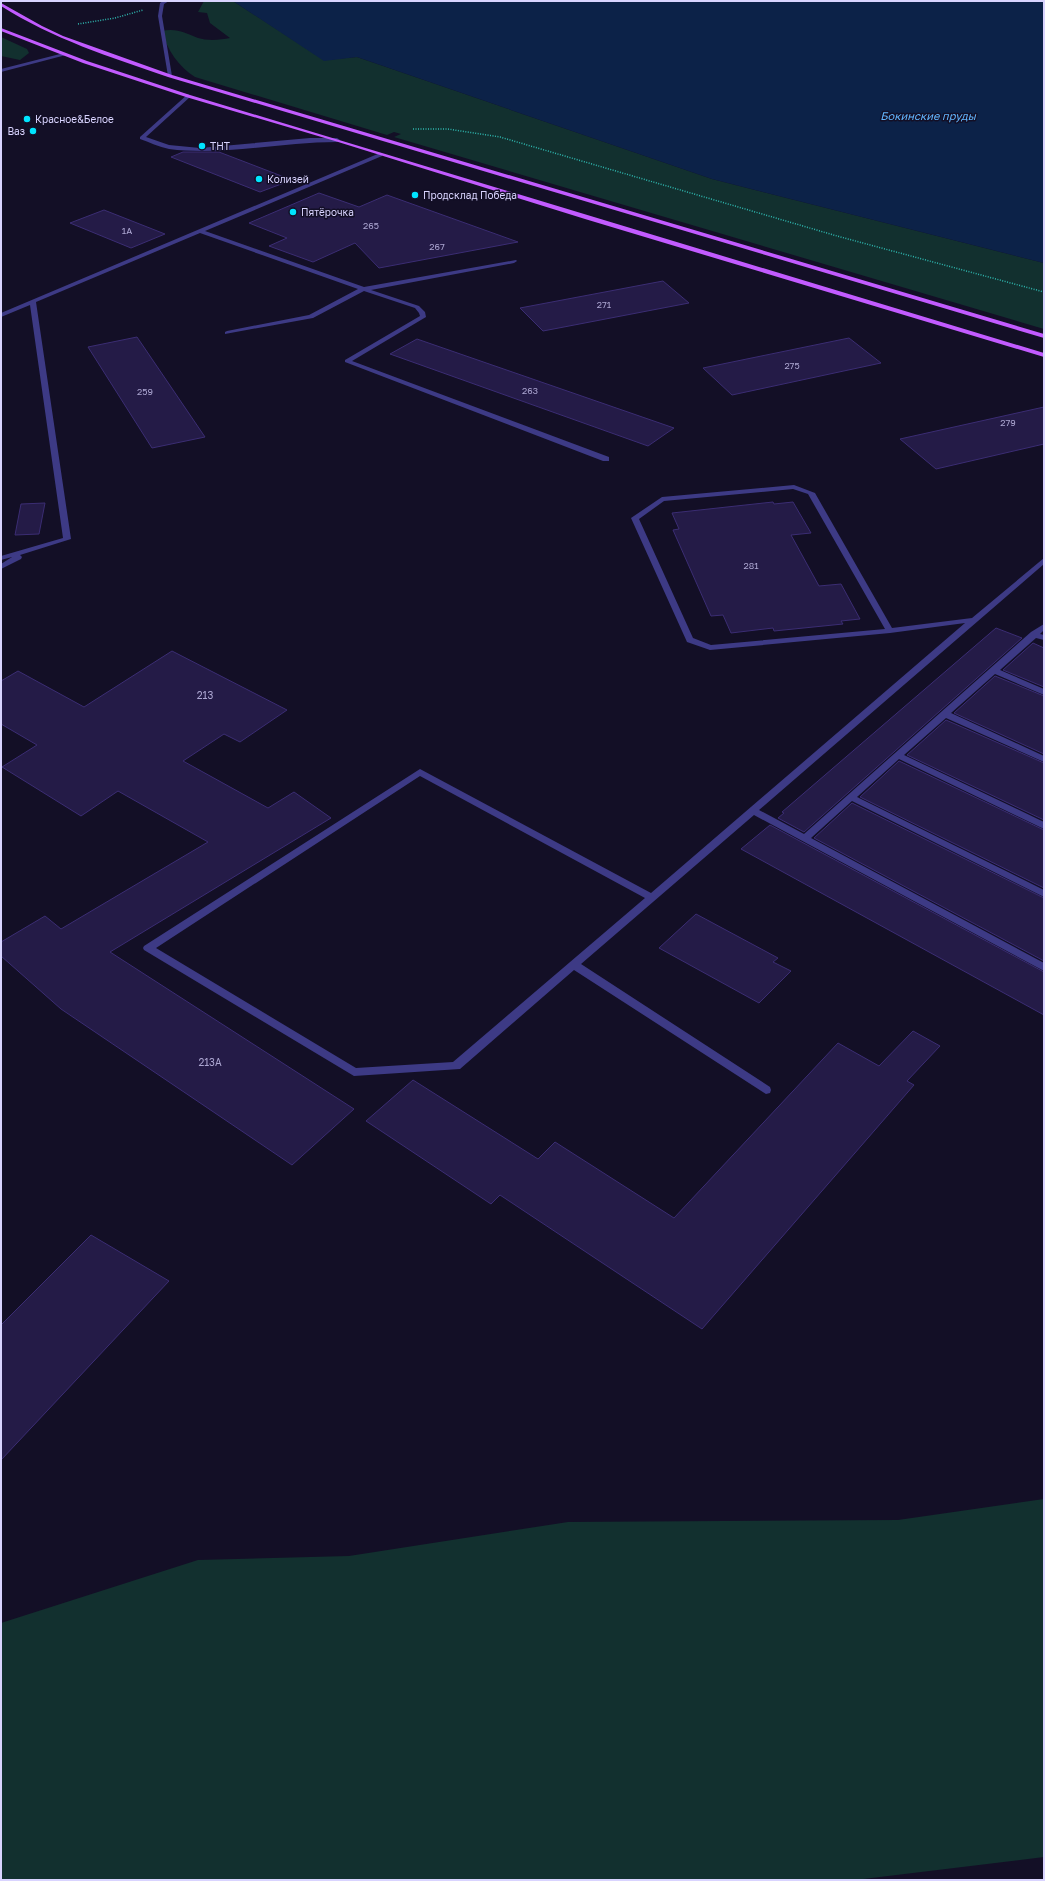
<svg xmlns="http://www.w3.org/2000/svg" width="1045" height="1881" font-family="'Golos Text',sans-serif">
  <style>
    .green { fill: #12302f }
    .water { fill: #0c2248 }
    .building { fill: #241b47; stroke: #3b2d73 }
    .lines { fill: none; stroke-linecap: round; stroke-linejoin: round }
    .path { stroke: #2fb8b0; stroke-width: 1.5; stroke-dasharray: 1 1.5; stroke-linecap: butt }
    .minor { fill: #3d3a85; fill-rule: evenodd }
    .major { fill: #c25bff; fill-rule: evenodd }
    .poi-dot { fill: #00e5ff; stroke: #130f26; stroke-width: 1.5 }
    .labels { text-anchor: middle; stroke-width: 3; stroke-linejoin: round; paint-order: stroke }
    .far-number-label { font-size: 9px; fill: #aca6d1 }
    .far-poi-label { font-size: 10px; fill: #d9d4ff; stroke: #130f26; text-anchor: start }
    .number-label { font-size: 10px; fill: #aca6d1 }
    .far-water-label { font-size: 11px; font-style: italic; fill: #62b6ff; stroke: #130f26 }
  </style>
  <rect width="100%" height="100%" fill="#130f26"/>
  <g class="green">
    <path d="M204 1H233L324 60 357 57 712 179 1044 263V329L394 137 401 134 394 132 387 135 195 77C179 67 167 50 162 31 177 28 185 33 198 38 207 41 221 40 230 38L210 23 207 13 198 12Z"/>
    <path d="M1 37 27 49 29 53 20 60 1 56Z"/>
    <path d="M1044 1499V1857L855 1880H1V1623L198 1560 349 1556 568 1522 898 1520Z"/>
  </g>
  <path class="water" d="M233 1H1044V263L712 179 357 57 324 61Z"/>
  <g class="building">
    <path d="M183 152H219L292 180 260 192 171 157Z"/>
    <path d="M319 193 359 207 387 195 518 242 379 268 355 243 313 262 269 246 287 238 249 223Z"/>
    <path d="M104 210 165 234 131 248 70 223Z"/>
    <path d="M663 281 689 303 543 331 520 308Z"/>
    <path d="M137 337 205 437 152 448 88 347Z"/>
    <path d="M849 338 881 363 732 395 703 368Z"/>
    <path d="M417 339 674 428 648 446 390 354Z"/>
    <path d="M1044 407V444L936 469 900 439Z"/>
    <path d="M773 502 774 504 793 502 811 533 791 535 819 586 841 584 860 619 841 621 843 624 774 631 773 628 731 633 723 615 711 616 673 530 679 529 672 513Z"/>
    <path d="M45 503 39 534 15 535 21 504Z"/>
    <path d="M996 628 1022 638 804 832 778 818 784 813 782 812Z"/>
    <path d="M1033 643 1044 648V687L1003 670Z"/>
    <path d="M172 651 287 710 240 742 224 734 183 761 268 808 294 792 331 818 110 952 354 1109 292 1165 61 1009 1 956V942L45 916 61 929 208 842 118 791 81 816 2 767 37 745 1 724V681L18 671 84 707Z"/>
    <path d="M995 676 1044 696V754L954 713Z"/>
    <path d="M946 720 1044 763V820L907 755Z"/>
    <path d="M899 761 1044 830V888L860 797Z"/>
    <path d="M852 803 1044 898V961L814 838Z"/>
    <path d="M770 825 1044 972V1015L741 849Z"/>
    <path d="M696 914 778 958 773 962 791 971 759 1003 659 948Z"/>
    <path d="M913 1031 940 1046 907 1081 914 1085 702 1329 500 1195 491 1204 366 1121 413 1080 538 1159 555 1142 674 1218 838 1043 879 1066Z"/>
    <path d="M91 1235 169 1281 1 1460V1325Z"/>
  </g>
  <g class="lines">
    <g class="path">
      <path d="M78 24 115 18 143 10"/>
      <path d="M413 129H448L500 137 837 236 1044 292"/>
    </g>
    <g class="minor">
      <path d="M163 1H169L164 4 162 16 172 76 170 77 168 76 158 16 160 3Z"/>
      <path d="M64 53 66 55 1 72V69Z"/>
      <path d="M188 94 190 97 146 137 169 145 200 148 310 138H337L340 140 337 142C282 142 223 156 169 149 159 147 149 142 140 139V137Z"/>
      <path d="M380 153 382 154V156L205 231 364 287 516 260 517 261 514 263 371 290 419 306 425 312 426 317 352 361 609 457V461H603L345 362V360L420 316 419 313 415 308 364 291 313 318 225 334V332L227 331 309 315 358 289 200 233 36 302 71 539 20 555 22 557 21 559 1 569V564L12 557 1 560V556L63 538 30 305 1 317V313Z"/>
      <path d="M794 485 815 493 892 628 972 618 1044 558V564L759 810 804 834 1031 632 1044 624V630L1040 634 1044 635V640L1036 638 1000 670 1044 689V695L995 674 951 713 1044 756V762L946 718 904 755 1044 822V829L899 759 857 797 1044 890V897L852 801 811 838 1044 963V971L754 815 581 964 770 1087 771 1090 770 1093 766 1094 574 970 460 1069 354 1076 144 950 143 948 144 946 420 769 651 893 965 623 890 633 710 650 687 642 631 518 662 497ZM793 489 808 494 885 629 711 645 693 638 639 519 664 501ZM420 776 645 898 453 1062 356 1068 156 948Z"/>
    </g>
    <g class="major">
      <path d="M1 3 42 26 63 36 172 75 1044 334V338L168 77C110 57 53 39 1 6Z"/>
      <path d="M1 28 87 61 190 95 1044 353V357L585 219 335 141 186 97 83 63 1 31Z"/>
    </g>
  </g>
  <g class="poi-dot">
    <circle cx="27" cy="119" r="4"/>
    <circle cx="33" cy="131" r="4"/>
    <circle cx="202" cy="146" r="4"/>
    <circle cx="259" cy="179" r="4"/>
    <circle cx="415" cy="195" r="4"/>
    <circle cx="293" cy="212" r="4"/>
  </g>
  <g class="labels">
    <g class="far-number-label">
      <text x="371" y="229">265</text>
      <text x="127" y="234">1А</text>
      <text x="437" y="250">267</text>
      <text x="604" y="308">271</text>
      <text x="792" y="369">275</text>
      <text x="530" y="394">263</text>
      <text x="145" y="395">259</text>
      <text x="1008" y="426">279</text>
      <text x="751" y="569">281</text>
    </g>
    <g class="far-poi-label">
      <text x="35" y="123">Красное&amp;Белое</text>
      <text x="25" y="135" text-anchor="end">Ваз</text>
      <text x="210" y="150">ТНТ</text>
      <text x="267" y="183">Колизей</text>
      <text x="423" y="199">Продсклад Победа</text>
      <text x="301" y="216">Пятёрочка</text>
    </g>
    <g class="number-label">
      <text x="205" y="699">213</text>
      <text x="210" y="1066">213А</text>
    </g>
    <g class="far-water-label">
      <text x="928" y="120">Бокинские пруды</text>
    </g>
  </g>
  <rect width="1045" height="1881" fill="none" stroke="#d9d4ff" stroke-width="4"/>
</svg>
